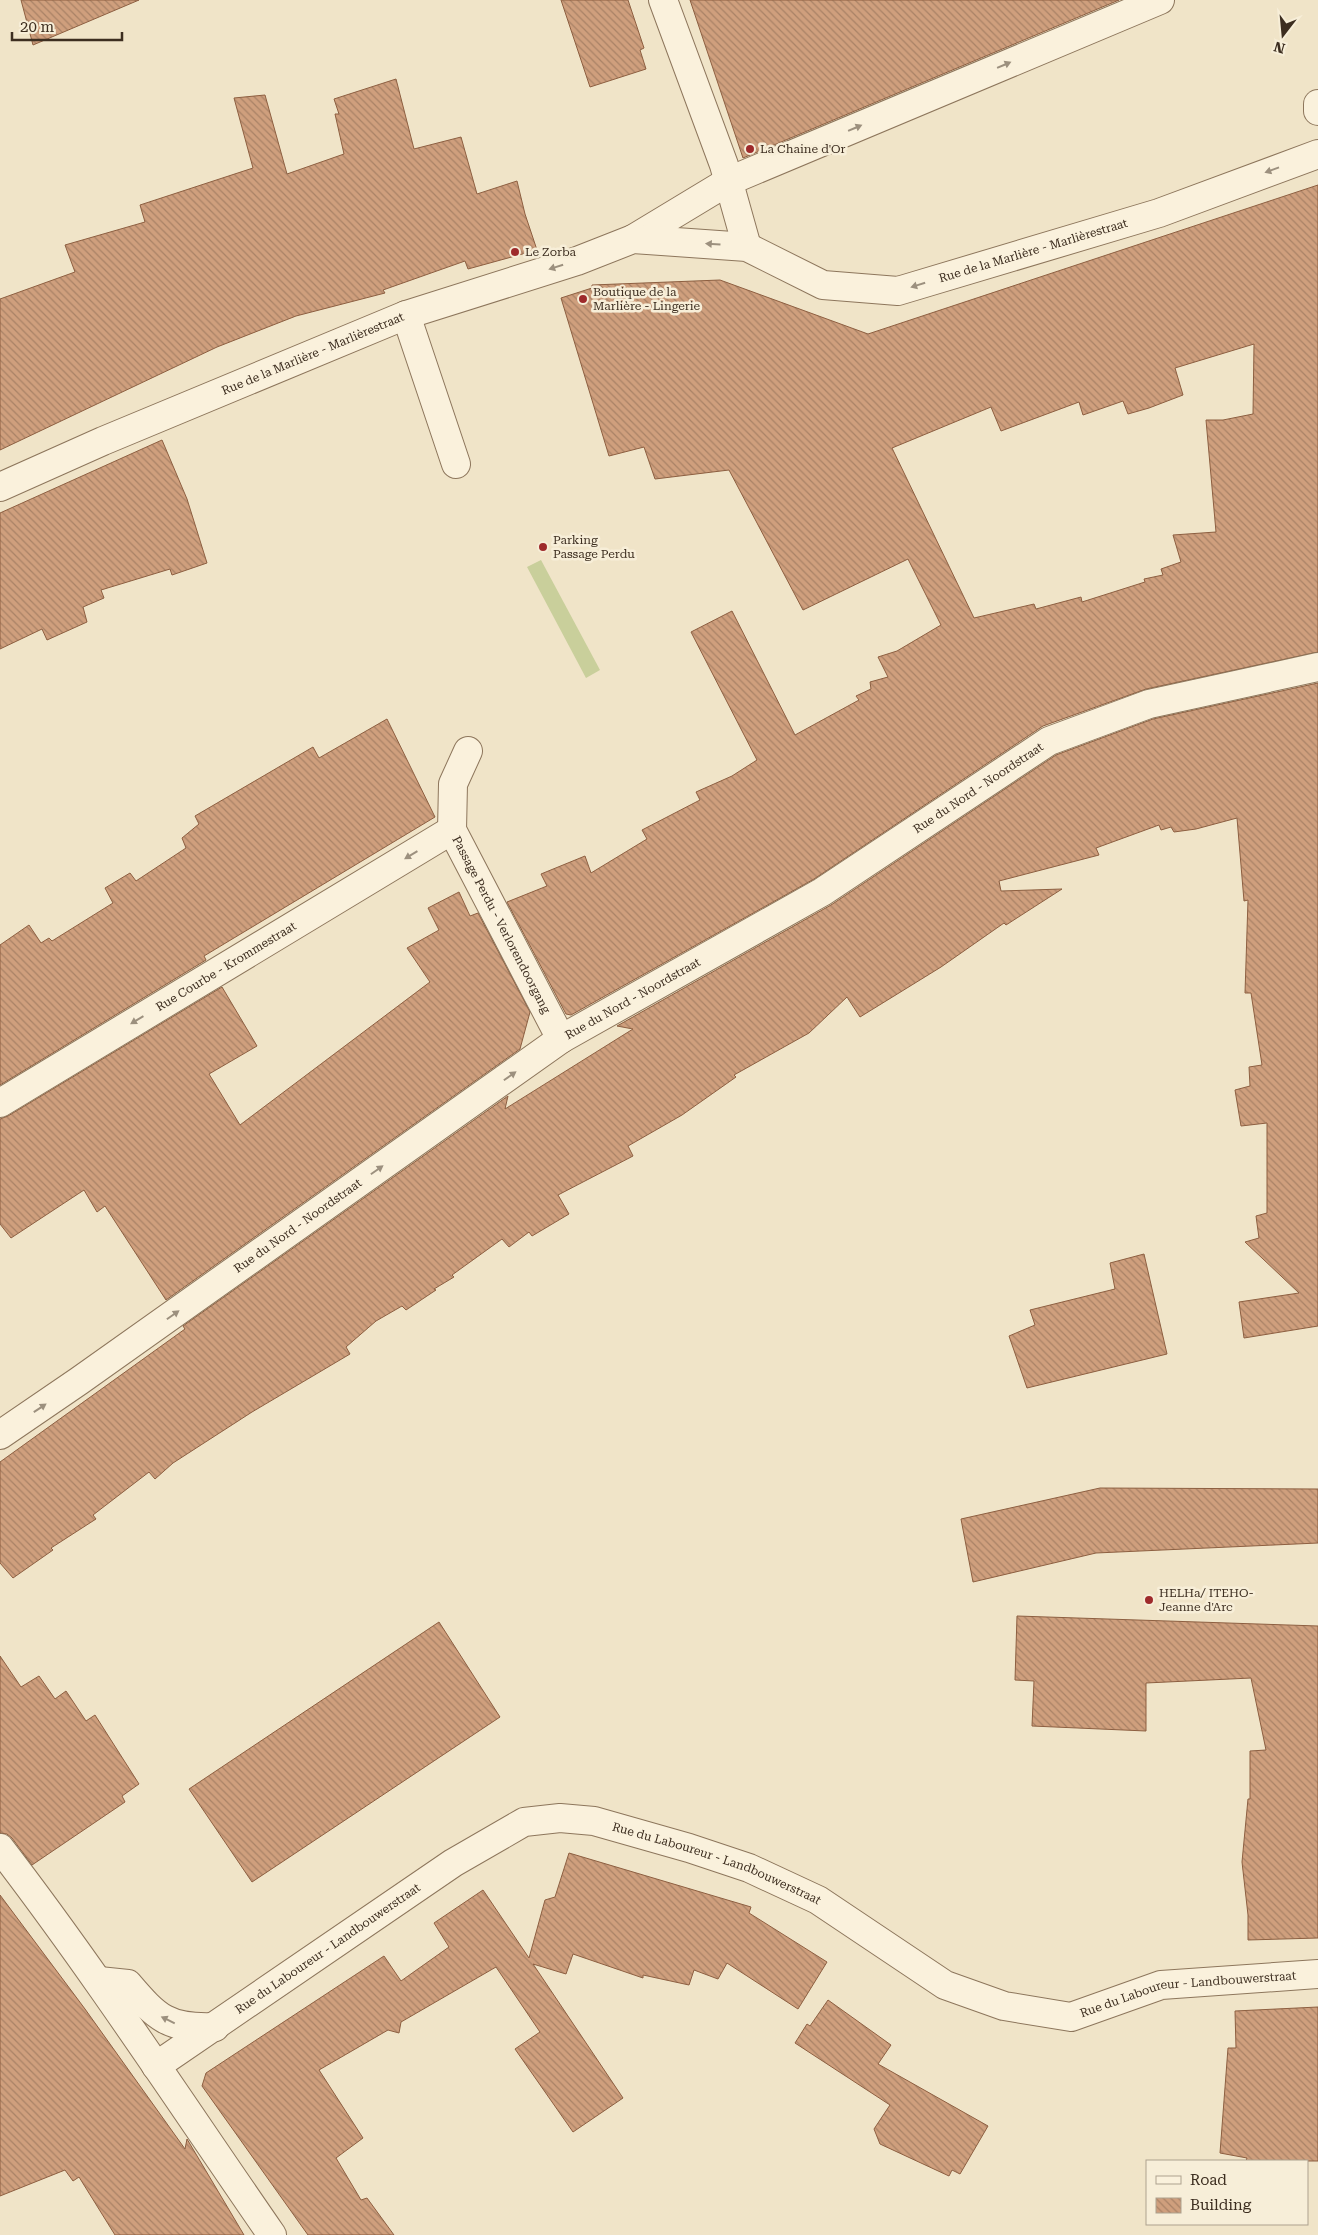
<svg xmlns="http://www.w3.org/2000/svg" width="1318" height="2235" font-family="'Roboto Serif',serif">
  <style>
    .grass { fill: #c9cf9b }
    .building { fill: url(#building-back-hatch); stroke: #8d5f41; fill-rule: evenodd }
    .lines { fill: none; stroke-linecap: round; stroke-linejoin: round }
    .minor-casing { stroke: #8d765c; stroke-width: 30 }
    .minor { stroke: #faf1dc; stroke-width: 28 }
    .oneway { fill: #9c907e }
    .poi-dot { fill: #9e2a2b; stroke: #f7eed8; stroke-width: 2 }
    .labels { text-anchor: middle; stroke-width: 5; stroke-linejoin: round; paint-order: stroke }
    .poi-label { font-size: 12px; fill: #3d2e20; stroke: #f7eed8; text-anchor: start }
    .street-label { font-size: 12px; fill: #3d2e20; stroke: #f7eed8 }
  </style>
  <defs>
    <pattern id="building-back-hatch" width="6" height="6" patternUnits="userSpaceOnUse" patternTransform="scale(1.25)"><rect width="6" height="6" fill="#cf9f7d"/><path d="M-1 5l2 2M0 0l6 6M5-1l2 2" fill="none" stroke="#a98266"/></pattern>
  </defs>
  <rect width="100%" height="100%" fill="#f0e4c8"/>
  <path class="grass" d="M541 560 600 670 586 678 527 567Z"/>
  <g class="building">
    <path d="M21 0H139L33 45Z"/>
    <path d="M561 0H628L644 48 640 50 646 69 590 87Z"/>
    <path d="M690 0H1119L743 158Z"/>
    <path d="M396 79 414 149 461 137 477 194 517 181 525 214 537 250 468 269 465 261 383 290 385 293 296 316 217 347 0 450V299L75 272 65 245 145 222 140 205 253 168 234 98 265 95 287 174 344 154 335 114H339L334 99Z"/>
    <path d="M1318 185V652L1146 689 1043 726 814 879 571 1015 566 1014 507 902 547 886 541 874 585 856 591 873 647 839 642 830 700 800 696 792 732 776 757 760 691 632 732 611 795 735 859 700 856 696 871 689 870 682 888 677 878 657 897 651 941 625 908 559 803 610 729 470 655 479 644 447 609 456 561 298 592 288V285L720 280 868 334ZM1254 344 1253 414 1223 420H1206L1216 532 1173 535 1181 562 1161 569 1163 575 1144 579 1145 582 1082 602 1081 597 1036 609 1034 604 974 618 892 448 991 407 1001 431 1079 402 1083 415 1123 401 1128 414 1149 408 1183 395 1175 368Z"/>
    <path d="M162 440 187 499 207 563 172 575 170 569 101 590 104 598 83 607 87 622 47 640 42 629 0 649V513Z"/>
    <path d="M1318 683V1326L1244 1338 1239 1302 1299 1293 1245 1242 1259 1238 1256 1216 1267 1213V1123L1241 1126 1235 1090 1250 1086 1249 1067 1262 1065 1251 993H1245L1248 900 1244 901 1237 818 1196 829 1174 832 1171 827 1161 830 1159 825 1096 848 1099 855 999 881 1001 891 1062 889 1006 925 1004 923 941 967 860 1017 847 997 809 1033 734 1075 736 1077 682 1115 628 1146 633 1156 558 1195 569 1214 532 1236 529 1232 509 1247 502 1239 452 1275 454 1277 434 1289 436 1290 406 1310 402 1306 376 1321 346 1347 350 1354 252 1412 173 1463 155 1479 149 1472 93 1515 96 1519 51 1548 53 1550 13 1578 0 1563V1462L185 1329 183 1326 508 1096 505 1109 633 1029 617 1026 831 905 1056 755 1153 719Z"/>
    <path d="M387 719 435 817 204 956 206 960 0 1085V945L29 925 41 943 49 938 52 941 113 903 105 888 130 873 136 881 186 848 182 838 199 824 195 816 313 747 319 758Z"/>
    <path d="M459 892 470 916 478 913 530 1012 520 1049 166 1300 105 1206 97 1212 84 1190 11 1238 0 1224V1119L8 1116 222 987 257 1046 209 1074 240 1125 430 982 407 948 439 930 428 908Z"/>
    <path d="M1144 1254 1167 1354 1027 1388 1009 1336 1035 1325 1030 1310 1115 1289 1110 1263Z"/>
    <path d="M1100 1488 1318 1489V1543L1096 1553 973 1582 961 1519Z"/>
    <path d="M1017 1616 1318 1626V1938L1248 1940V1915L1242 1862 1248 1799H1250V1751L1266 1750 1251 1678 1146 1683V1731L1032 1726 1034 1681 1015 1680Z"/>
    <path d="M439 1622 500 1717 252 1882 189 1789Z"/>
    <path d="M0 1656 21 1687 39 1676 55 1699 66 1691 86 1721 95 1715 139 1784 122 1796 125 1802 32 1865 12 1838 7 1834 0 1833Z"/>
    <path d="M569 1853 751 1907 749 1913 827 1962 798 2009 727 1963 718 1979 694 1970 689 1985 643 1975V1978L573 1954 566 1974 533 1964 623 2098 573 2132 515 2049 540 2032 496 1967 401 2022 399 2033 388 2030 319 2070 363 2138 336 2158 361 2200 367 2198 394 2235H308L202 2086 206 2073 384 1956 401 1981 449 1947 434 1923 483 1890 529 1958 545 1900 555 1897Z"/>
    <path d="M0 1895 85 2009 185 2149 187 2139 244 2235H115L79 2177 73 2181 65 2170 0 2196Z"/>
    <path d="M828 2000 891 2045 878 2064 988 2126 960 2174 952 2170 949 2176 880 2144 874 2129 890 2105 795 2043 807 2024 810 2026Z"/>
    <path d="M1318 2007V2161H1246L1247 2158 1220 2153 1228 2048H1236L1235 2011Z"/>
  </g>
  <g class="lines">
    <g class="minor-casing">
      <g id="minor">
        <path d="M663 0 724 165 747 247"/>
        <path d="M1318 104V111"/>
        <path d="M633 239 729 181 1160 0"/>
        <path d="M406 315 456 464"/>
        <path id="s1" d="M0 487 103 441 406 315 577 261 633 239 747 247 823 285 898 291 1159 213 1318 154"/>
        <path id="s2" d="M468 751 453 784 452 830 561 1039"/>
        <path id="s3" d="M0 1103 452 830"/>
        <path id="s4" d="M0 1435 79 1381 561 1039 822 892 1049 741 1149 704 1318 667"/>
        <path d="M0 1848C96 1973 182 2105 272 2235"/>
        <path d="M99 1981 128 1984C157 2018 168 2029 215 2027"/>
        <path id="s5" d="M156 2066 453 1863 524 1822 560 1818 594 1821 689 1848 749 1868 818 1900 945 1985 1004 2006 1071 2017 1161 1985 1318 1974"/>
      </g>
    </g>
    <use href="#minor" class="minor"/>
  </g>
  <defs><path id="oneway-solid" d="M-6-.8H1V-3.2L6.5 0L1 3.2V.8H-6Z" transform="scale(1.25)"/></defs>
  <g class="oneway">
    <use href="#oneway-solid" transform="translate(1004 65) rotate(-23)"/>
    <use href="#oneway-solid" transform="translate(855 128) rotate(-23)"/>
    <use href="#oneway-solid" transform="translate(1272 170) rotate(160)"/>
    <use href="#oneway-solid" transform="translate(713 244) rotate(-176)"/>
    <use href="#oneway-solid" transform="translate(556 267) rotate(162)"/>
    <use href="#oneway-solid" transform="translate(918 285) rotate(163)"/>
    <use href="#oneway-solid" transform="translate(411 855) rotate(149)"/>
    <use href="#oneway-solid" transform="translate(137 1020) rotate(149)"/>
    <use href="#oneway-solid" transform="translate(510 1076) rotate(-35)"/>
    <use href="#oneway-solid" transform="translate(377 1170) rotate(-35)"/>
    <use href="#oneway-solid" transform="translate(173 1315) rotate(-35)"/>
    <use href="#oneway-solid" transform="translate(40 1408) rotate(-34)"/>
    <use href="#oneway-solid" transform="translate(168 2020) rotate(-154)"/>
  </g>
  <g class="poi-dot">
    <circle cx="750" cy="149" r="5"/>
    <circle cx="515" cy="252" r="5"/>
    <circle cx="583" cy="299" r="5"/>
    <circle cx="543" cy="547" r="5"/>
    <circle cx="1149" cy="1600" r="5"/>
  </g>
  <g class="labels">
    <g class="poi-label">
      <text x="760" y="153">La Chaine d'Or</text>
      <text x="525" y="256">Le Zorba</text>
      <text x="593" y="296">Boutique de la<tspan x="593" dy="14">Marlière - Lingerie</tspan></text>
      <text x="553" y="544">Parking<tspan x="553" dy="14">Passage Perdu</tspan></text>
      <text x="1159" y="1597">HELHa/ ITEHO-<tspan x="1159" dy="14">Jeanne d'Arc</tspan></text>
    </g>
    <g class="street-label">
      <text dy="4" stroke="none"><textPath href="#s1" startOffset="1096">Rue de la Marlière - Marlièrestraat</textPath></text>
      <text dy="4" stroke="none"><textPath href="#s1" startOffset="340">Rue de la Marlière - Marlièrestraat</textPath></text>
      <text dy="4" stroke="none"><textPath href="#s4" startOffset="1174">Rue du Nord - Noordstraat</textPath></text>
      <text dy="4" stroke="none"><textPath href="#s2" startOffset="189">Passage Perdu - Verlorendoorgang</textPath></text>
      <text dy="4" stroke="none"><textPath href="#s3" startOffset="264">Rue Courbe - Krommestraat</textPath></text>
      <text dy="4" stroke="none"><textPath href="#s4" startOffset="769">Rue du Nord - Noordstraat</textPath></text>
      <text dy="4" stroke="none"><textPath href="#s4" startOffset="364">Rue du Nord - Noordstraat</textPath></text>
      <text dy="4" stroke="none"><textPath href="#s5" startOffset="642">Rue du Laboureur - Landbouwerstraat</textPath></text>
      <text dy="4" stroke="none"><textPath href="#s5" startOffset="208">Rue du Laboureur - Landbouwerstraat</textPath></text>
      <text dy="4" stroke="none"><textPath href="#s5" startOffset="1154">Rue du Laboureur - Landbouwerstraat</textPath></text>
    </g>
  </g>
  <rect x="1146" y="2160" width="162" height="65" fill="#f7eed8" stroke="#ada18e"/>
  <rect x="1156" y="2176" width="25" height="8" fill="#faf1dc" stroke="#ada18e"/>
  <text x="1190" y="2185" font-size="15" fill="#3d2e20">Road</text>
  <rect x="1156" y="2198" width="25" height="15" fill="url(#building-back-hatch)" stroke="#ada18e"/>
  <text x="1190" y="2210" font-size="15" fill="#3d2e20">Building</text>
  <g transform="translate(1283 35) rotate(196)" stroke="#f7eed8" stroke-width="4" paint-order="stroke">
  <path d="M0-4L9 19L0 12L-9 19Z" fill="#3d2e20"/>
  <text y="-8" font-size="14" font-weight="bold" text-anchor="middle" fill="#3d2e20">N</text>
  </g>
  <path d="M12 32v8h110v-8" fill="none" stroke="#3d2e20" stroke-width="2.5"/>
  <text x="20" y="32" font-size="15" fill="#3d2e20" stroke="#f7eed8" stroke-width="4" paint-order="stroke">20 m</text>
</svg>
